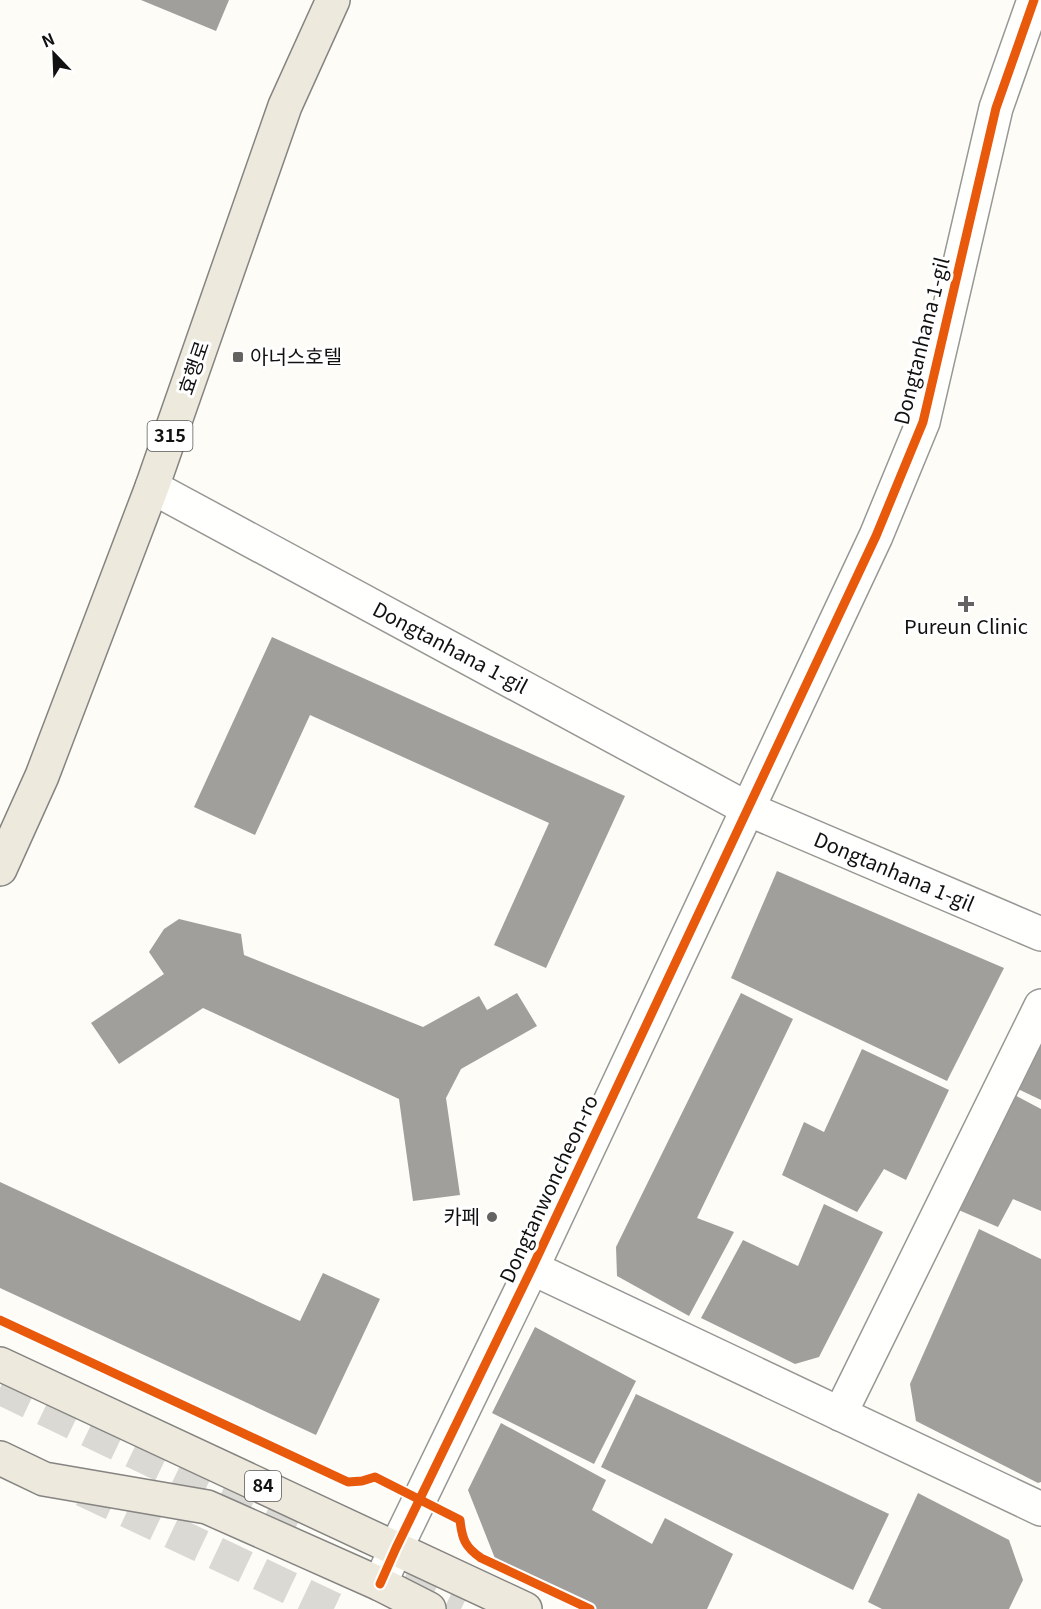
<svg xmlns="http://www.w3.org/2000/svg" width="1041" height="1609" font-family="Georgia,'Noto Sans KR',serif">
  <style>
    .building { fill: #a19f9c }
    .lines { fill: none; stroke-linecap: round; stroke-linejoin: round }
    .major-tunnel { stroke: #dad9d4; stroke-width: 33; stroke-dasharray: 33 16; stroke-linecap: butt }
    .minor-casing { stroke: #979795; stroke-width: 36 }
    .major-casing { stroke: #858482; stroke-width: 36 }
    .minor { stroke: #fffffe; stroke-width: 33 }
    .major { stroke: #ede9dc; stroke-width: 33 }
    .cycleway-casing { stroke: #fff; stroke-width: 13 }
    .cycleway { stroke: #e8590c; stroke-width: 9 }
    .poi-dot { fill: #646362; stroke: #fff; stroke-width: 2 }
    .labels { text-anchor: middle; stroke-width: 6; stroke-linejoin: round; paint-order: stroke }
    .shield { fill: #fff; stroke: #585858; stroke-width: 1.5 }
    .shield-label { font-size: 18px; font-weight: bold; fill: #111 }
    .street-label { font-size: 20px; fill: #111; stroke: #fff }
    .poi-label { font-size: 20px; fill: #111; stroke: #fff; text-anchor: start }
  </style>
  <rect width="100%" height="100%" fill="#fdfcf7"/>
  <g class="building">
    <path d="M141 0H229L216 31Z"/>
    <path d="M272 637 625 796 546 968 494 945 549 823 310 715 255 835 194 807Z"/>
    <path d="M777 871 1004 968 947 1081 731 978Z"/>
    <path d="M179 919 241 934 244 955 423 1027 479 996 487 1010 517 993 537 1026 461 1069 446 1098 460 1195 413 1201 399 1099 203 1008 119 1064 91 1023 164 974 149 952 164 929Z"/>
    <path d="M741 993 793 1019 697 1218 734 1232 689 1316 617 1276 616 1247Z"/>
    <path d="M1041 1040V1100L1018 1089Z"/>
    <path d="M862 1049 949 1090 906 1180 884 1169 857 1212 782 1175 804 1122 824 1132Z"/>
    <path d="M1011 1093 1041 1109V1211L1013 1199 998 1227 954 1208Z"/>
    <path d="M0 1182 300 1321 323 1273 380 1299 316 1435 0 1288Z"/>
    <path d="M824 1204 883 1232 819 1357 795 1364 701 1318 743 1240 798 1266Z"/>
    <path d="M979 1229 1041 1259V1482L1038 1483 916 1421 910 1384Z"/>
    <path d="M535 1327 636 1381 594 1464 492 1413Z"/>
    <path d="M636 1394 889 1514 853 1590 601 1467Z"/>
    <path d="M501 1423 606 1480 592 1510 652 1544 665 1518 733 1554 707 1609H595L496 1561 468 1490Z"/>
    <path d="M918 1493 1009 1540 1023 1580 1009 1609H882L868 1602Z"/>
  </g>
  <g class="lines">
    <g class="major-tunnel">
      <path d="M0 1388 303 1533"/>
      <path d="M83 1490 334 1609"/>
      <path d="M403 1581 461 1609"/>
    </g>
    <g class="minor-casing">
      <g id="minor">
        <path d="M152 487 748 809 1041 934"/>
        <path d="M532 1268 1041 1509"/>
        <path d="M840 1414 1041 1006"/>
        <path d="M380 1584 396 1548 532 1268 876 536 923 422 996 108 1034 0"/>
      </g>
    </g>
    <g class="major-casing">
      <g id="major">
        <path d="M0 869 42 776 152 487 285 106 333 0"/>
        <path d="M0 1364 525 1609"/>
        <path d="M0 1458 44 1479 207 1507 380 1584 429 1609"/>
      </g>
    </g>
    <use href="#minor" class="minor"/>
    <use href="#major" class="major"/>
    <g class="cycleway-casing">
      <g id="cycleway">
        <path d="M0 1320 348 1482 362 1481 375 1477 460 1520C462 1539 465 1547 481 1558L590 1609"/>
        <path d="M380 1584 396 1548 532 1268 876 536 923 422 996 108 1034 0"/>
      </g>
    </g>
    <use href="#cycleway" class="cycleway"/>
  </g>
  <g class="poi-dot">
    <rect x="232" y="351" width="12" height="12" rx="3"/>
    <path d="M963 595h6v6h6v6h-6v6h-6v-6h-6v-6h6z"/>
    <circle cx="492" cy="1217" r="6"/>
  </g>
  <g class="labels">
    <g class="shield">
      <rect x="147.5" y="421" width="45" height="30" rx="4.5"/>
      <rect x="245" y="1471" width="36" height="30" rx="4.5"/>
    </g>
    <g class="shield-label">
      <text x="170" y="442">315</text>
      <text x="263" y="1492">84</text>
    </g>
    <g class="street-label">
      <text transform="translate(922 341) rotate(-76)" y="7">Dongtanhana 1-gil</text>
      <text transform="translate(194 368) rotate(-71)" y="7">효행로</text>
      <text transform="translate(450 648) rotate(28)" y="7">Dongtanhana 1-gil</text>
      <text transform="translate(894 872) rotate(23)" y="7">Dongtanhana 1-gil</text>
      <text transform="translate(549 1189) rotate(-65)" y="7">Dongtanwoncheon-ro</text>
    </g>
    <g class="poi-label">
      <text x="250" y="364">아너스호텔</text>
      <text x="966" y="634" text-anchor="middle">Pureun Clinic</text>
      <text x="480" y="1224" text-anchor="end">카페</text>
    </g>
  </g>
  <g transform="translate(54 54) rotate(337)" stroke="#ffffff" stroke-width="4.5" paint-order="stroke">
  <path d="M0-4.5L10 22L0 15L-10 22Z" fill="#111111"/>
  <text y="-9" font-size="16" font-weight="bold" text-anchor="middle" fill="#111111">N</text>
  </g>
</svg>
